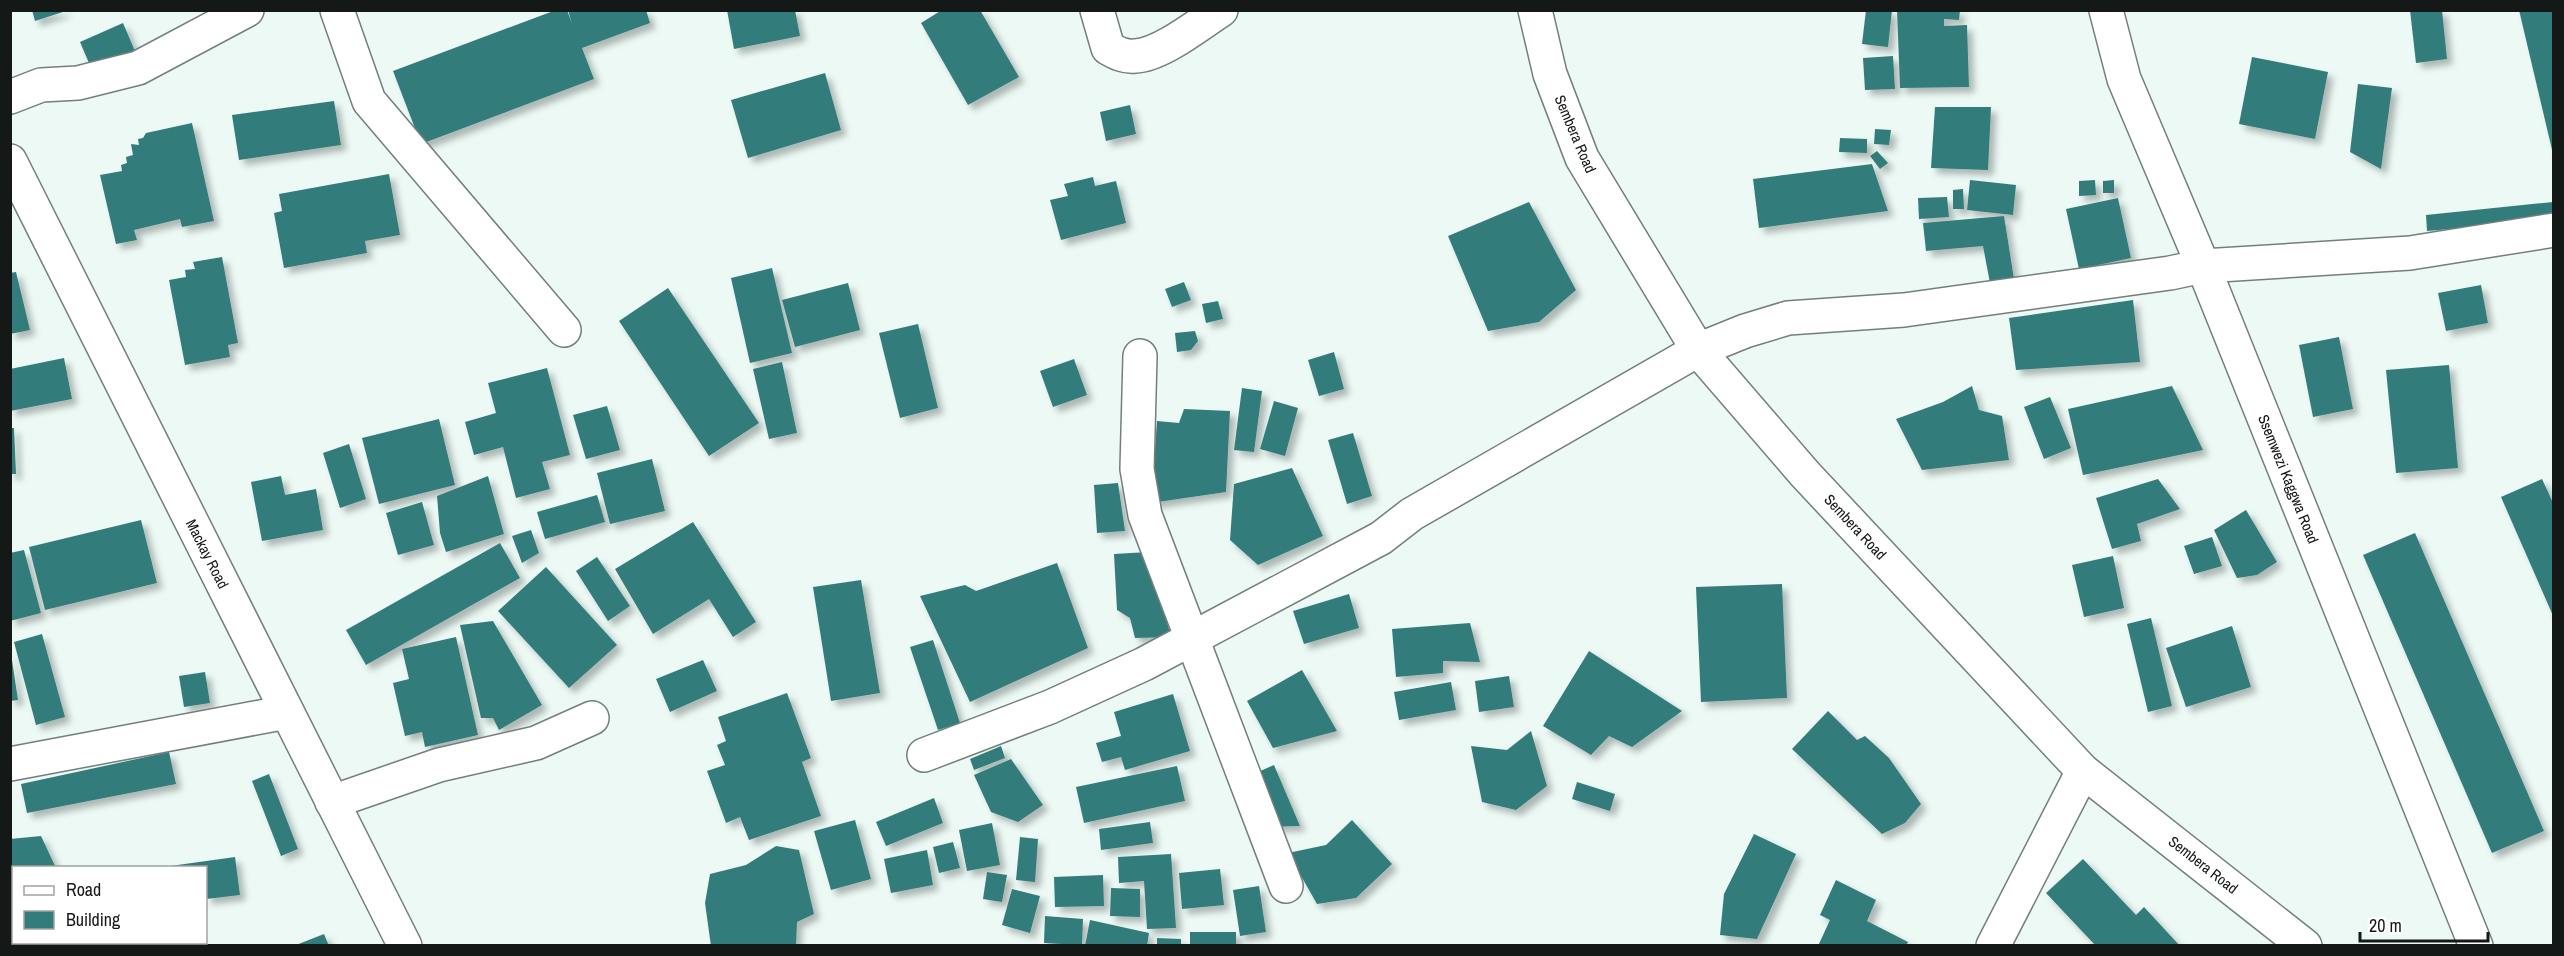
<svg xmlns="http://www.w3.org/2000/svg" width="2564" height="956" font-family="'Archivo Narrow',sans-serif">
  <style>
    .building { fill: #327d7c; filter: url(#shadow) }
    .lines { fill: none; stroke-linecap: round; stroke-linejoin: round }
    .minor-casing { stroke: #747f7b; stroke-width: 36 }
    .minor { stroke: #fff; stroke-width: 33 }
    .labels { text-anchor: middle; stroke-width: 5; stroke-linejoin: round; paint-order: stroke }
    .street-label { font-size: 15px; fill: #141817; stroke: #fff }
  </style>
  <defs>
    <filter id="shadow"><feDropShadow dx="5.5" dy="5.5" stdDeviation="3" flood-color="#0004"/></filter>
  </defs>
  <rect width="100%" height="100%" fill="#ecf9f4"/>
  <g class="building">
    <path d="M32 10H66V11L35 21Z"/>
    <path d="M556 10H567L572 24 568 10H646L650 23 582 48 594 79 421 144 393 71Z"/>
    <path d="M727 10H795L800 36 734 49Z"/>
    <path d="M942 10H980L1019 77 968 105 921 23Z"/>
    <path d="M1866 10H1892L1888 47 1862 44Z"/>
    <path d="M1897 10H1960L1959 20 1944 19V26L1967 25 1969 87 1900 88Z"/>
    <path d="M2410 10H2442L2447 59 2416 63Z"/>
    <path d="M2519 10H2554V154H2553Z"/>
    <path d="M123 23 137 56 92 70 80 42Z"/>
    <path d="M1893 56 1895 89 1865 90 1863 58Z"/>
    <path d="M2252 57 2328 72 2315 139 2239 124Z"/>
    <path d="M825 73 841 130 748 158 731 100Z"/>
    <path d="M2358 84 2392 88 2381 169 2350 152Z"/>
    <path d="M334 101 341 145 239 160 232 115Z"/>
    <path d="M1130 105 1136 134 1106 141 1100 112Z"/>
    <path d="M1935 107H1991L1988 170 1931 168Z"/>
    <path d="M192 123 214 221 182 227 180 219 134 230 137 240 116 244 100 175 122 171 121 165 127 163 126 157 133 155 131 144 139 145 138 139 143 138 146 133Z"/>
    <path d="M1875 129 1891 130 1889 145 1874 144Z"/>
    <path d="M1840 138 1867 139V153L1839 152Z"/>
    <path d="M1877 151 1888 163 1880 169 1870 156Z"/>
    <path d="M1872 164 1888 211 1759 228 1753 179Z"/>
    <path d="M389 174 400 235 365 241 367 253 284 268 274 213 282 211 279 194Z"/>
    <path d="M1093 177 1095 186 1116 181 1126 223 1061 240 1050 200 1068 196 1064 184Z"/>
    <path d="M1970 180 2016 185 2013 215 1967 210Z"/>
    <path d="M2095 180 2096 195 2079 196V181Z"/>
    <path d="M2114 180V193H2103V181Z"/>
    <path d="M1963 189 1964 209H1953V190Z"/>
    <path d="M1947 197 1949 217 1919 219 1918 198Z"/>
    <path d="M2118 198 2131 258 2079 269 2066 209Z"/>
    <path d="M1529 202 1576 290 1539 322 1488 331 1448 236Z"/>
    <path d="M2553 202 2554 219 2427 231 2426 215Z"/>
    <path d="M2004 216 2014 279 1990 283 1983 246 1926 251 1923 223Z"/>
    <path d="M222 257 238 343 228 345 230 357 185 365 169 280 186 277 185 270 195 269 193 262Z"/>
    <path d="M772 268 792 353 750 363 731 278Z"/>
    <path d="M16 272 30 330 10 334V273Z"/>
    <path d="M1184 282 1191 300 1172 307 1165 289Z"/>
    <path d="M848 283 860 330 795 347 782 300Z"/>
    <path d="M2481 285 2488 323 2446 331 2438 293Z"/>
    <path d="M668 288 759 423 709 456 619 321Z"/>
    <path d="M2133 300 2140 362 2016 370 2009 318Z"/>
    <path d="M1218 301 1223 319 1206 323 1202 304Z"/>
    <path d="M918 324 938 408 900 418 879 333Z"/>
    <path d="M1195 331 1198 341 1191 350 1177 352 1175 333Z"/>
    <path d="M2339 337 2353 409 2313 417 2299 345Z"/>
    <path d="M1334 352 1344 389 1319 396 1308 360Z"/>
    <path d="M64 358 72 399 10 411V369Z"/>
    <path d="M1074 359 1087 395 1053 407 1040 371Z"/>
    <path d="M782 362 797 433 769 439 753 369Z"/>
    <path d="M2449 365 2458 468 2396 473 2386 370Z"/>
    <path d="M547 368 570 455 542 462 550 489 516 498 503 447 474 455 465 422 496 413 488 383Z"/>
    <path d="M1972 386 1979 410 2002 416 2009 460 1922 470 1896 419 1943 402Z"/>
    <path d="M2172 386 2203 450 2083 475 2068 409Z"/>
    <path d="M1242 388 1262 391 1254 452 1234 450Z"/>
    <path d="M2050 397 2071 448 2044 459 2024 407Z"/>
    <path d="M1274 401 1298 408 1285 456 1260 449Z"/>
    <path d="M607 406 620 450 586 459 573 415Z"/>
    <path d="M1184 409 1230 411 1226 492 1151 503 1157 421 1179 423Z"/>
    <path d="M439 419 455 485 379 504 362 438Z"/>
    <path d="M10 428H14L16 474H10Z"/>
    <path d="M1353 433 1372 496 1347 504 1328 440Z"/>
    <path d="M349 444 366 499 340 508 323 453Z"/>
    <path d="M652 459 665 511 610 524 597 473Z"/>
    <path d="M1292 468 1323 536 1258 565 1230 540 1234 484Z"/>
    <path d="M281 476 285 495 316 489 323 530 262 541 251 482Z"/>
    <path d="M488 476 504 534 446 552 440 533 437 496Z"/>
    <path d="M2158 479 2180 509 2137 524 2141 541 2112 549 2096 498Z"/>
    <path d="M2542 479 2554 505V618L2501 497Z"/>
    <path d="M1118 483 1125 531 1097 533 1094 485Z"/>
    <path d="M597 495 605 522 545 539 537 512Z"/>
    <path d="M422 502 434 545 398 555 386 513Z"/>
    <path d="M2246 510 2277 562 2257 575 2237 578 2214 530Z"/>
    <path d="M141 520 157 583 45 610 29 547Z"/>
    <path d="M693 522 756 622 733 637 709 599 653 634 615 569Z"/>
    <path d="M531 530 539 553 522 563 512 536Z"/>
    <path d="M2415 533 2544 831 2492 853 2363 555Z"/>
    <path d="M2212 537 2222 566 2194 574 2184 546Z"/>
    <path d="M500 543 520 578 366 665 346 630Z"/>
    <path d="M24 550 41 613 10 621V553Z"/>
    <path d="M1148 552 1171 637 1135 638 1130 618 1117 610 1114 554Z"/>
    <path d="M2113 556 2124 608 2084 617 2072 565Z"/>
    <path d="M597 557 630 606 608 621 576 571Z"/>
    <path d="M1057 563 1088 648 970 702 920 596 965 585 976 591Z"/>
    <path d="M546 567 617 645 569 688 498 611Z"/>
    <path d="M861 580 880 693 831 701 813 587Z"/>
    <path d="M1782 584 1787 698 1701 702 1696 587Z"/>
    <path d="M1349 594 1359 628 1304 644 1293 611Z"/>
    <path d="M2151 618 2172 706 2148 712 2127 624Z"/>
    <path d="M493 621 542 705 499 730 493 718H481L460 625Z"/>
    <path d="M1470 623 1480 662 1443 661V673L1396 677 1392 629Z"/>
    <path d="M2232 626 2251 687 2186 707 2166 648Z"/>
    <path d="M42 634 65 717 36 725 14 642Z"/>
    <path d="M456 637 478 735 425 747 422 732 405 736 393 683 409 679 402 649Z"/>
    <path d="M933 640 960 723 938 730 910 647Z"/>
    <path d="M10 647 18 700 10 701Z"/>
    <path d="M1589 651 1682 711 1632 747 1609 736 1591 755 1543 726Z"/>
    <path d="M703 660 717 691 670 712 656 679Z"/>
    <path d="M1302 670 1337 731 1273 748 1247 701Z"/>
    <path d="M205 672 210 703 184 707 179 676Z"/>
    <path d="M1509 676 1514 707 1479 712 1475 681Z"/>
    <path d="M1451 682 1456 710 1399 720 1394 692Z"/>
    <path d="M787 693 811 758 802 762 821 816 749 840 740 817 726 823 707 771 725 765 717 745 726 741 718 717Z"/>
    <path d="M1173 694 1190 751 1125 770 1121 757 1102 762 1096 743 1121 736 1114 712Z"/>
    <path d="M1828 711 1857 740 1865 736 1889 758 1921 804 1905 823 1882 834 1792 749Z"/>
    <path d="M1531 731 1547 786 1516 810 1482 802 1471 746 1507 750Z"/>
    <path d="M1001 746 1005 758 974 770 970 759Z"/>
    <path d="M169 752 176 784 27 813 21 784Z"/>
    <path d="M1011 759 1043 805 1018 822 991 812 974 775Z"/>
    <path d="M1274 765 1300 826 1263 827 1242 779Z"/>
    <path d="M1177 766 1185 801 1084 823 1076 787Z"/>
    <path d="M269 774 298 849 281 856 252 781Z"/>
    <path d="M1577 782 1615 794 1610 811 1572 799Z"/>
    <path d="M934 798 943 823 886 846 876 822Z"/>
    <path d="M855 820 871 879 831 890 814 831Z"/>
    <path d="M1352 820 1392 864 1356 898 1317 904 1288 853 1326 845Z"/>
    <path d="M1150 822 1153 843 1101 850 1099 829Z"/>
    <path d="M992 823 1000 865 967 871 959 830Z"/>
    <path d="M1754 834 1796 854 1757 939 1720 935 1724 894Z"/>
    <path d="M41 836 56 868H14V942H48V945L10 946V839Z"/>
    <path d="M1020 837 1038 839 1035 882 1016 880Z"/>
    <path d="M953 842 960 868 939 873 933 847Z"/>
    <path d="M776 846 799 850 814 914 797 922 796 946H711L705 903 710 874 746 865Z"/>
    <path d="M927 850 933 885 891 893 884 859Z"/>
    <path d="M1171 854 1176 928 1147 929 1144 881 1119 883 1118 857Z"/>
    <path d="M235 857 240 895 206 899V868H156Z"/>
    <path d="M2083 859 2136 915 2144 907 2180 946H2096L2046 893Z"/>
    <path d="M1220 869 1224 905 1182 909 1179 873Z"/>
    <path d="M987 872 1007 875 1002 902 983 899Z"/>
    <path d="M1103 875 1104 906 1055 907 1054 877Z"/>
    <path d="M1836 880 1876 900 1867 921 1908 942 1906 946H1818L1830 920 1820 915Z"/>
    <path d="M1259 886 1266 932 1240 936 1233 890Z"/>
    <path d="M1111 888 1140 889V917L1110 916Z"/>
    <path d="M1012 889 1040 896 1030 933 1002 925Z"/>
    <path d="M1045 916 1083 919 1082 945 1044 943Z"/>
    <path d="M1090 920 1149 933 1147 946H1085Z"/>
    <rect x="1190" y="932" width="46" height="14"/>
    <path d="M324 934 329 946H296V945Z"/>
    <path d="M1157 938 1181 939V946H1157Z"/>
  </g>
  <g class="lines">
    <g class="minor-casing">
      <g id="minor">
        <path d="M337 10 369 101 564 330"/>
        <path d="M1097 10 1108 48C1117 53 1124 57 1135 56 1161 55 1199 24 1221 10"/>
        <path d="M1535 10 1550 74 1582 158 1698 350 1805 474 2083 771 2305 946"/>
        <path d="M2106 10 2124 79 2203 266 2476 946"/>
        <path d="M10 97 41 85 78 83 138 68 247 10"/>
        <path d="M10 161 405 946"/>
        <path d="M1140 356 1137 469 1145 515 1286 886"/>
        <path d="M924 755 1050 707 1144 664 1381 538 1412 514 1698 350 1745 331 1788 318 1904 310 2170 273 2203 266 2410 253 2554 230"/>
        <path d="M10 764 287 712"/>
        <path d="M332 802 439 765 536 743 592 718"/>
        <path d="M1993 946 2083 771"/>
      </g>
    </g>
    <use href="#minor" class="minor"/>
  </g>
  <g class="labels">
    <g class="street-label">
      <text transform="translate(1575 134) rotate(67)" y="5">Sembera Road</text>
      <text transform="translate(2288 479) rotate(68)" y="5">Ssemwezi Kaggwa Road</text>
      <text transform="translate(1855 527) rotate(47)" y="5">Sembera Road</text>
      <text transform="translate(207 554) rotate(63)" y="5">Mackay Road</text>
      <text transform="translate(2203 865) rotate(38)" y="5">Sembera Road</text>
    </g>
  </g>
  <rect width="2564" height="956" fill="none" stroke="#141817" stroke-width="24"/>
  <rect x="12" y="866" width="195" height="78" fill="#ffffff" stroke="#a1a3a2" stroke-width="1.5"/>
  <rect x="24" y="886" width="30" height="9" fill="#ffffff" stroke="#a1a3a2" stroke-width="1.5"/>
  <text x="66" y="896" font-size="18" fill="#141817">Road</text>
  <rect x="24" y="911" width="30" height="18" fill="#327d7c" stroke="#a1a3a2" stroke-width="1.5"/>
  <text x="66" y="926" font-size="18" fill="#141817">Building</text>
  <path d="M2360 932v9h128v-9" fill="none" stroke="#141817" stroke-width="3"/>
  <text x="2369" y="932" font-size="18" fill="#141817" stroke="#ffffff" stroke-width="4.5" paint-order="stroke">20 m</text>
</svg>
